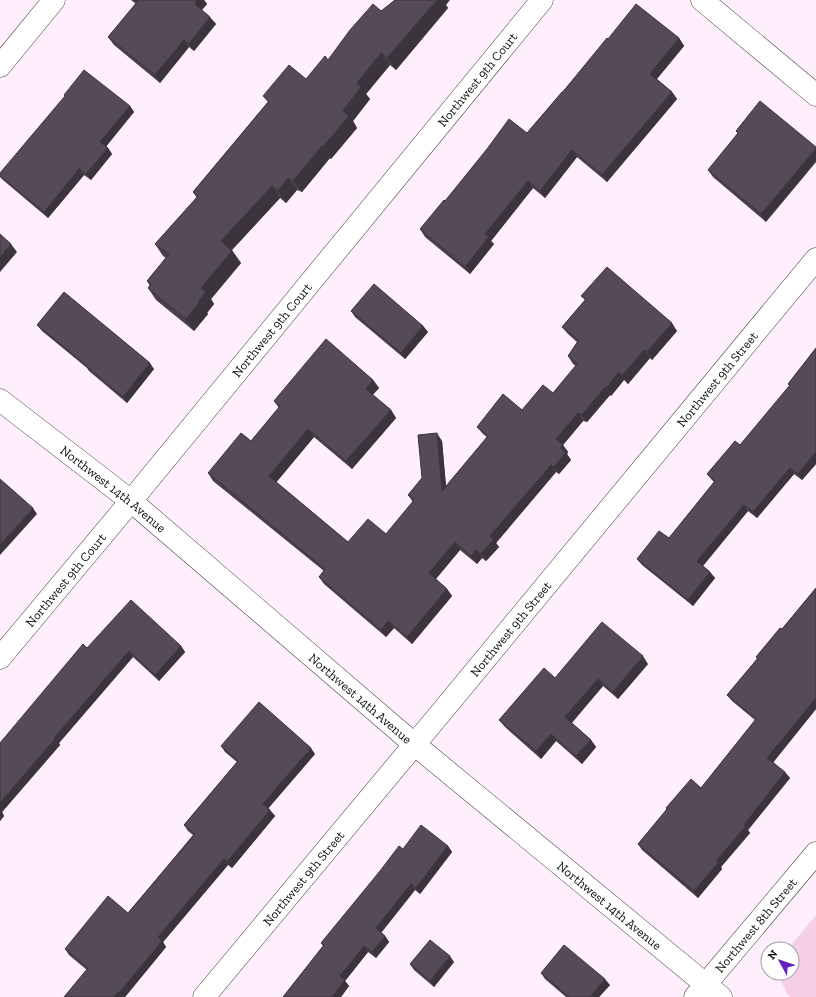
<svg xmlns="http://www.w3.org/2000/svg" width="816" height="997" font-family="'Zilla Slab',serif">
  <style>
    .farmland { fill: #f5cee7 }
    .lines { fill: none; stroke-linecap: round; stroke-linejoin: round }
    .minor-casing { stroke: #414141; stroke-width: 23 }
    .tertiary-casing { stroke: #414141; stroke-width: 23 }
    .minor { stroke: #fff; stroke-width: 22 }
    .tertiary { stroke: #fff; stroke-width: 22 }
    .wall { fill: #49404b }
    .shaded-wall { fill: #3c343d }
    .building { fill: #554a57; stroke: #3c343d }
    .labels { text-anchor: middle; stroke-width: 4; stroke-linejoin: round; paint-order: stroke }
    .street-label { font-size: 13px; fill: #0e0e0e; stroke: #fff }
  </style>
  <rect width="100%" height="100%" fill="#ffeefb"/>
  <path class="farmland" d="M816 915V997H790L787 993 777 973H792V949H788Z"/>
  <g class="lines">
    <g class="minor-casing">
      <g id="minor">
        <path d="M702 0 816 95"/>
        <path d="M0 66 54 0"/>
        <path id="s1" d="M0 658 131 501 542 0"/>
        <path id="s2" d="M204 997 439 715 816 259"/>
      </g>
    </g>
    <g class="tertiary-casing">
      <g id="tertiary">
        <path id="s3" d="M0 400 131 501 414 744 721 997"/>
        <path id="s4" d="M695 997 816 853"/>
      </g>
    </g>
    <use href="#minor" class="minor"/>
    <use href="#tertiary" class="tertiary"/>
  </g>
  <g class="wall">
    <path d="M131 0H204L207 4 202 10 216 24 194 51 189 47 160 83 114 45 108 37 136 4Z"/>
    <path d="M446 5 448 8 396 70 390 65 366 94 370 99 353 121 357 128 331 159 330 158 302 192 297 190 286 203 280 198 232 250 241 263 211 299 214 304 207 313 208 314 194 331 156 300 148 288 150 286 147 281 166 258 163 256 155 244 197 198 193 192 268 102 263 96 306 79 328 60 381 11Z"/>
    <path d="M679 38 684 46 657 79 672 92 677 99 607 182 577 157 545 198 533 188 491 241 494 244 470 274 425 237 420 229 445 201 527 133 608 39Z"/>
    <path d="M760 101 766 222 713 177 708 170 738 134 736 131Z"/>
    <path d="M130 106 134 112 106 146 108 148 112 154 91 180 84 175 48 218 3 180 0 177V173Z"/>
    <path d="M581 296 677 331 652 360 650 358 628 384 624 380 611 396 610 395 587 422 583 421 563 445 568 452 567 454 571 460 559 474 556 472 496 543 499 547 486 561 482 558 477 564 460 550 436 579 447 589 452 596 412 644 394 628 386 637 324 584 319 577 324 571 213 481 208 473 251 441 279 408 274 401 373 380 379 388 372 395 391 410 396 418 352 469 314 437 276 482 348 542 386 534 413 502 408 495 422 478 442 441 446 486 487 437 483 434 477 427 522 410 553 393 576 366 573 364 568 356 577 342 568 334 562 327 585 300Z"/>
    <path d="M351 311 423 326 428 332 405 359 355 317Z"/>
    <path d="M37 325 154 369 127 403 89 371 87 368 42 331Z"/>
    <path d="M816 348V464L802 480 794 474 757 518 748 511 703 566 710 572 715 578 693 606 642 565 637 559 669 538 714 482 712 480 707 474 740 445 790 386 788 384Z"/>
    <path d="M816 588V709L773 762 790 778 748 830 750 833 721 867 722 869 698 898 642 850 638 844 667 810 666 808 701 788 755 720 732 701 727 695 757 659 756 657 782 629Z"/>
    <path d="M181 646 185 652 159 681 133 657 59 743 60 745 2 812 4 816 0 821V743L87 648Z"/>
    <path d="M648 664 618 699 603 686 572 723 591 740 596 747 582 764 556 741 541 759 505 727 499 720 555 678Z"/>
    <path d="M221 746 315 754 268 808 275 816 232 868 228 865 163 942 166 947 125 997H64L87 970 69 955 65 949 128 913 193 835 188 831 184 825 237 762 225 752Z"/>
    <path d="M448 846 452 852 420 894 415 890 381 933 385 936 389 942 376 958 368 952 345 981 349 986 341 997H283L323 946 321 943 403 849Z"/>
    <path d="M454 962 434 987 414 970 410 964Z"/>
    <path d="M541 973 610 985 599 997H566L545 979Z"/>
  </g>
  <g class="shaded-wall">
    <path d="M198 0H204L207 4 200 12 195 4Z"/>
    <path d="M437 0H450L446 5 448 8 396 70 387 58Z"/>
    <path d="M210 17 216 24 194 51 189 44Z"/>
    <path d="M679 38 684 46 655 81 650 74Z"/>
    <path d="M184 40 189 47 160 83 155 75Z"/>
    <path d="M381 53 390 65 366 94 370 99 353 121 357 128 331 159 323 147 343 111 357 83Z"/>
    <path d="M672 92 677 99 607 182 602 175Z"/>
    <path d="M130 106 134 112 105 148 100 142Z"/>
    <path d="M322 146 330 158 302 192 293 181Z"/>
    <path d="M108 148 112 154 91 180 86 174Z"/>
    <path d="M816 148V162L766 222 761 214Z"/>
    <path d="M572 150 577 157 545 198 540 191Z"/>
    <path d="M79 169 84 175 48 218 44 212Z"/>
    <path d="M288 178 297 190 286 203 278 191Z"/>
    <path d="M528 181 533 188 491 241 494 244 470 274 465 267 485 234Z"/>
    <path d="M272 186 280 198 229 253 221 241Z"/>
    <path d="M11 244 17 252 0 272V257Z"/>
    <path d="M232 251 241 263 211 299 214 304 207 313 208 314 194 331 186 319 198 302 201 288Z"/>
    <path d="M672 323 677 331 652 360 647 352Z"/>
    <path d="M423 326 428 332 405 359 401 353Z"/>
    <path d="M644 350 650 358 628 384 622 376Z"/>
    <path d="M150 363 154 369 127 403 123 397Z"/>
    <path d="M619 372 624 380 611 396 606 388Z"/>
    <path d="M373 380 379 388 371 397 366 389Z"/>
    <path d="M605 387 610 395 587 422 582 415Z"/>
    <path d="M391 410 396 418 352 469 346 461Z"/>
    <path d="M578 413 583 421 563 445 568 452 567 454 571 460 559 474 554 467 560 448 556 439Z"/>
    <path d="M308 429 314 437 275 484 269 476Z"/>
    <path d="M437 433 442 441 447 498 442 491Z"/>
    <path d="M816 452V464L802 480 798 474Z"/>
    <path d="M551 465 556 472 496 543 499 547 486 561 481 554 490 536Z"/>
    <path d="M790 468 794 474 757 518 753 512Z"/>
    <path d="M744 505 748 511 701 568 697 561Z"/>
    <path d="M33 508 37 514 0 555V545Z"/>
    <path d="M455 542 460 550 434 581 429 573Z"/>
    <path d="M476 550 482 558 477 564 471 556Z"/>
    <path d="M710 572 715 578 693 606 688 600Z"/>
    <path d="M447 589 452 596 412 644 407 637Z"/>
    <path d="M388 621 394 628 386 637 381 630Z"/>
    <path d="M181 646 185 652 159 681 155 675Z"/>
    <path d="M129 651 133 657 59 743 60 745 2 812 4 816 0 821V803L54 738Z"/>
    <path d="M643 656 648 664 618 699 613 692Z"/>
    <path d="M598 679 603 686 570 724 565 717Z"/>
    <path d="M816 698V709L772 764 767 758Z"/>
    <path d="M551 734 556 741 541 759 536 751Z"/>
    <path d="M591 740 596 747 582 764 576 756Z"/>
    <path d="M311 748 315 754 267 810 263 804Z"/>
    <path d="M785 772 790 778 748 830 750 833 721 867 722 869 698 898 694 891 744 825Z"/>
    <path d="M270 810 275 816 232 868 227 862Z"/>
    <path d="M448 846 452 852 420 894 416 888Z"/>
    <path d="M224 859 228 865 163 942 166 947 125 997H121L119 993 158 937Z"/>
    <path d="M411 884 415 890 380 934 376 928Z"/>
    <path d="M385 936 389 942 376 958 372 952Z"/>
    <path d="M364 946 368 952 345 981 349 986 341 997H332L340 976Z"/>
    <path d="M450 956 454 962 434 987 430 981Z"/>
    <path d="M605 979 610 985 599 997H590Z"/>
    <path d="M118 992 121 997H114Z"/>
  </g>
  <g class="building">
    <path d="M135 0H198L195 4 210 17 189 44 184 40 155 75 108 37 137 2Z"/>
    <path d="M395 0H437L387 58 381 53 357 83 361 87 343 111 349 116 323 147 322 146 293 181 288 178 278 191 272 186 221 241 232 251 201 288 206 292 198 302 199 303 186 319 148 288 151 284 147 281 169 254 155 244 198 196 193 192 269 101 263 96 289 65 306 79 325 56 328 60 350 30 373 4 381 11Z"/>
    <path d="M636 4 679 38 650 74 672 92 602 175 572 150 540 191 528 181 485 234 489 237 465 267 420 229 444 200 445 201 487 149 509 119 527 133 562 92V93L607 38 608 39Z"/>
    <path d="M84 70 130 106 100 142 108 148 86 174 79 169 44 212 0 176V173L65 96 64 95Z"/>
    <path d="M760 101 816 147V148L761 214 708 170 738 133 736 131Z"/>
    <path d="M0 234 11 244 0 257Z"/>
    <path d="M607 267 672 323 647 352 644 350 622 376 619 372 606 388 605 387 582 415 578 413 556 439 563 445 560 448 566 452 554 467 551 465 490 536 494 539 481 554 476 550 471 556 455 542 429 573 447 589 407 637 388 621 381 630 319 577 325 569 208 473 241 433 251 441 280 406 274 401 326 339 373 380 366 389 391 410 346 461 308 429 269 476 348 542 368 519 386 534 414 500 408 495 422 478 418 435 437 433 442 491 488 436 477 427 503 394 522 410 543 385 553 393 577 364 568 356 579 340 562 327 586 299 581 296Z"/>
    <path d="M374 284 423 326 401 353 351 311Z"/>
    <path d="M64 292 150 363 123 397 85 365H86L37 325Z"/>
    <path d="M816 348V452L798 474 790 468 753 512 744 505 697 561 710 572 688 600 637 559 659 531 669 538 715 481 707 474 735 441 740 445 790 385 788 384Z"/>
    <path d="M0 479 33 508 0 545Z"/>
    <path d="M816 588V698L767 758 785 772 744 825 746 826 716 861 718 863 694 891 638 844 667 809 666 808 691 779 701 788 756 719 727 695 758 658 756 657 780 628 782 629Z"/>
    <path d="M131 600 181 646 155 675 129 651 54 738 55 739 0 803V743L83 644 87 648Z"/>
    <path d="M602 622 643 656 613 692 598 679 565 717 591 740 576 756 551 734 536 751 499 720 544 668 555 678Z"/>
    <path d="M259 702 311 748 263 804 270 810 227 862 224 859 158 937 162 941 119 993 118 992 114 997H64L88 968 65 949 108 896 128 913 195 834 184 825 238 761 221 746Z"/>
    <path d="M421 825 448 846 416 888 411 884 376 928 385 936 372 952 364 946 340 976 345 980 332 997H283L324 945 321 943 380 871 399 846 403 849Z"/>
    <path d="M430 940 450 956 430 981 410 964Z"/>
    <path d="M564 945 605 979 590 997H569L541 973Z"/>
  </g>
  <g class="labels">
    <g class="street-label">
      <text dy="5" stroke="none"><textPath href="#s1" startOffset="750">Northwest 9th Court</textPath></text>
      <text dy="5" stroke="none"><textPath href="#s1" startOffset="426">Northwest 9th Court</textPath></text>
      <text dy="5" stroke="none"><textPath href="#s2" startOffset="803">Northwest 9th Street</textPath></text>
      <text dy="5" stroke="none"><textPath href="#s3" startOffset="144">Northwest 14th Avenue</textPath></text>
      <text dy="5" stroke="none"><textPath href="#s1" startOffset="102">Northwest 9th Court</textPath></text>
      <text dy="5" stroke="none"><textPath href="#s2" startOffset="479">Northwest 9th Street</textPath></text>
      <text dy="5" stroke="none"><textPath href="#s3" startOffset="468">Northwest 14th Avenue</textPath></text>
      <text dy="5" stroke="none"><textPath href="#s2" startOffset="155">Northwest 9th Street</textPath></text>
      <text dy="5" stroke="none"><textPath href="#s3" startOffset="792">Northwest 14th Avenue</textPath></text>
      <text dy="5" stroke="none"><textPath href="#s4" startOffset="94">Northwest 8th Street</textPath></text>
    </g>
  </g>
  <g transform="translate(780 961) rotate(310)"><circle r="19" fill="#ffffff" stroke="#9f9f9f"/>
  <path d="M0-3L7 15L0 10L-7 15Z" fill="#6423c1"/>
  <text y="-6" font-size="11" font-weight="bold" text-anchor="middle" fill="#0e0e0e">N</text>
  </g>
</svg>
